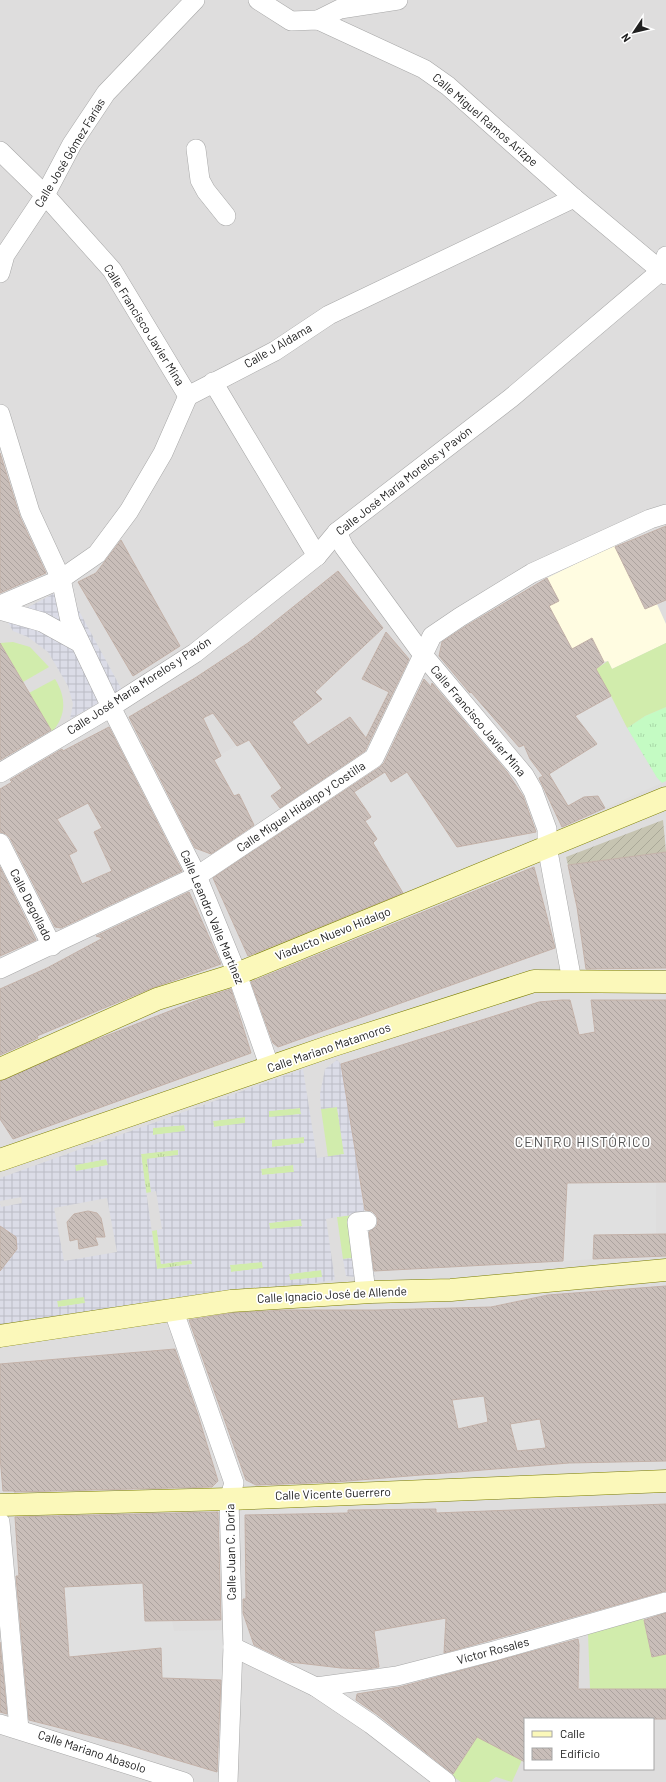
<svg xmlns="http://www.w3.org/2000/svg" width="666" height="1782" font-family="Barlow,sans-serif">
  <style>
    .residential { fill: #dedddd; fill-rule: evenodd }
    .education { fill: #fffce1 }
    .construction { fill: url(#construction-furrows) }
    .grass { fill: url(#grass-tufts) }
    .park { fill: url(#park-tufts) }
    .garden { fill: #d1ecac }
    .parking { fill: #e0e0e0 }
    .plaza { fill: url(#plaza-grid); fill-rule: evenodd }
    .building { fill: url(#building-back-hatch); stroke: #c3b1a8; fill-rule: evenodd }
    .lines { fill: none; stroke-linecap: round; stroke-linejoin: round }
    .street-casing { stroke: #a7a7a7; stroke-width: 20 }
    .secondary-casing { stroke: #7b7d02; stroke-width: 23 }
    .street { stroke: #fff; stroke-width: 19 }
    .secondary { stroke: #fbf8ba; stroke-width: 22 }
    .labels { text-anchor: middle; stroke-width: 3.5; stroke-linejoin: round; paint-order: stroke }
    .street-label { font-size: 12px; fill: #202020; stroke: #fff }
    .quarter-label { font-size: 14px; letter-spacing: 1px; fill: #535353; stroke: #fff }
  </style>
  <defs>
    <pattern id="construction-furrows" width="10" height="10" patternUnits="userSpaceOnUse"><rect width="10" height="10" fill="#c6c4b1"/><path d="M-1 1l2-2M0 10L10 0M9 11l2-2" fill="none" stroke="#aaa898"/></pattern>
    <pattern id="grass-tufts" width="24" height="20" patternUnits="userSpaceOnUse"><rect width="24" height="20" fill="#d1ecac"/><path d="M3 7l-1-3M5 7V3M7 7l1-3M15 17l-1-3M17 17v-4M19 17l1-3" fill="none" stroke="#b3ca94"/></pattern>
    <pattern id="park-tufts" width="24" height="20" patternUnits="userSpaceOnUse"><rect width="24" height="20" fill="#c4fbc3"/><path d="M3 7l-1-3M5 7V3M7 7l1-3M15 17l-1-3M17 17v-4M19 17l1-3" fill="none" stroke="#a8d7a7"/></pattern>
    <pattern id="plaza-grid" width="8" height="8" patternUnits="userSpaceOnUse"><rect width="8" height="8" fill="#dbdce7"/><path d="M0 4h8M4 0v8" fill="none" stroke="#bcbcc6"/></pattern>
    <pattern id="building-back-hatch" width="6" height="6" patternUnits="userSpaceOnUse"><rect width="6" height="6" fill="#c9beb9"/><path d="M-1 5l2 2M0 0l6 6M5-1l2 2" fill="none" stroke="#aca39f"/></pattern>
  </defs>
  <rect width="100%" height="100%" fill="#f1ece6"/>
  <g class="residential">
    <path d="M0 0H666V1782H192L0 1728V603L103 552 0 603ZM525 1719H653V1769H525Z"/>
    <path d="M0 1728 189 1782H0Z"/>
  </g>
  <path class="education" d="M614 545 645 609 657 604 666 624V643L612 669 608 661 604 662 592 639 572 649 549 606 559 601 547 578Z"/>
  <path class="construction" d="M663 820 666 852 568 865 566 857Z"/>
  <g class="grass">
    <path d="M178 1149V1155L147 1159 151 1192 146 1193 141 1154Z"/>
    <path d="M157 1230 161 1264 192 1260V1264L157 1269 152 1231Z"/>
  </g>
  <path class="park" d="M666 707V781L662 783 657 778 627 728 645 716Z"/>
  <g class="garden">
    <path d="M13 642 30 647 49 667 23 682 0 643Z"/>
    <path d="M666 643V707L645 716 627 728 596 669 608 661 612 669Z"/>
    <path d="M55 679C66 697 67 715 52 732L29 693Z"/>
    <path d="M337 1107 344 1154 328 1157 321 1109Z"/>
    <path d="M300 1108 301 1114 269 1118 268 1111Z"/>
    <path d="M245 1117 246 1123 214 1127 213 1121Z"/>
    <path d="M185 1125 186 1131 153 1135V1128Z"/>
    <path d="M304 1137 305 1143 272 1147V1140Z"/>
    <path d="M107 1159 108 1165 76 1172 75 1165Z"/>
    <path d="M293 1165 294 1172 262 1175 261 1169Z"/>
    <path d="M352 1215 358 1257 343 1259 337 1217Z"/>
    <path d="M301 1219 302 1226 270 1229 269 1223Z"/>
    <path d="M262 1262 263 1268 231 1272 230 1265Z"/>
    <path d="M322 1270V1277L290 1280 289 1274Z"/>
    <path d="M84 1296 85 1303 58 1307 57 1301Z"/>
    <path d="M643 1617 652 1657 666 1654V1689H590L588 1633Z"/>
    <path d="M477 1737 522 1760 512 1782 496 1777 489 1782H461L452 1776Z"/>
  </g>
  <g class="parking">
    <path d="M611 696 627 728 657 778 662 783 605 808 597 796 583 797 568 806 544 777 597 744 576 716Z"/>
    <path d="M248 739 282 788 280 808 255 827 239 794 234 796 213 759Z"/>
    <path d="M385 772 391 782 407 772 457 847 528 833 529 841 403 893 373 843 377 839 365 821 370 817 354 792Z"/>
    <path d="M656 1182V1234L594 1235 593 1259 563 1261 567 1183Z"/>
    <path d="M506 1386 531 1402 536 1420 540 1419 546 1448 517 1451 505 1407 486 1411 488 1422 462 1450 452 1400Z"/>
    <path d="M143 1583 145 1621H172L174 1631 224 1630 222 1680 162 1678 161 1648 26 1662 68 1641 64 1587Z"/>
  </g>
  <g class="plaza">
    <path d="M66 587 122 690 70 719 73 704 68 686 48 652 28 637 13 631 6 619Z"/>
    <path d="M337 1060 341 1064 353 1135 373 1271 375 1276 372 1279 346 1276 343 1259 357 1258 352 1215 337 1217 326 1219 335 1280 0 1327V1258L10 1257 17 1249 15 1237 0 1232V1204L1 1207 22 1203 21 1197 0 1201V1178L303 1069 317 1158 344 1154 337 1107 321 1109 320 1094 325 1069ZM300 1108 301 1114 269 1117V1111ZM245 1117V1123L214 1127 213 1121ZM184 1125 185 1131 153 1135V1128ZM304 1137V1143L272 1147V1140ZM178 1150V1155L147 1159 151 1192 156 1191 162 1229 157 1230 161 1264 191 1260 192 1264 157 1269 141 1154ZM106 1159 108 1165 76 1171 75 1165ZM293 1165 294 1172 262 1175 261 1169ZM107 1198 117 1252 64 1261 54 1208ZM301 1219 302 1226 270 1229 269 1223ZM262 1262 263 1268 231 1272 230 1265ZM321 1270 322 1277 290 1280 289 1274ZM84 1297 85 1303 58 1307 57 1301Z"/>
  </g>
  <g class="building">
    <path d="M0 453 20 517 46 573 0 593Z"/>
    <path d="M666 526V600L645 609 615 547Z"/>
    <path d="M121 540 180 646 133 676 78 582 96 573Z"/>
    <path d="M338 571 383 628 315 692 322 699 292 722 308 745 350 717 366 738 389 692 362 679 386 632 409 659 365 751 280 808 271 796 282 788 249 740 237 746 213 713 203 718 221 756 214 760 234 796 239 794 254 825 211 854 195 848 129 717 195 678 248 643Z"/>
    <path d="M547 578 559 601 549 606 572 649 592 638 604 662 596 669 611 696 575 716 597 744 549 774 568 806 584 797 598 796 605 808 562 827 539 778 543 776 530 759 524 745 519 747 471 692 470 693 439 656 442 642 466 626Z"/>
    <path d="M0 643 51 730 0 760Z"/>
    <path d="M424 679 431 687 432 683 507 772 523 796 536 832 457 847 407 772 391 782 385 772 354 792 371 817 365 821 377 839 373 843 403 893 248 956 213 878 380 767 384 763Z"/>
    <path d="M109 727 182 871 61 928 55 927 10 838 6 834 0 832V789L12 782 10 780 62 749 63 751ZM88 803 102 828 94 832 112 871 82 884 69 855 77 851 57 819Z"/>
    <path d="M666 852V968L586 969 577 907 568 865Z"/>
    <path d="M0 867 36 940 0 956Z"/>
    <path d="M534 867 555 948 278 1047 273 1043 251 982Z"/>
    <path d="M189 892 221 964 152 988 37 1036 38 1038 0 1055V989L47 968 103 938 96 936Z"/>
    <path d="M231 989 251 1053 13 1139 0 1119V1081L93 1041 203 998Z"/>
    <path d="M562 1000H570L579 1035 595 1032 591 1000H666V1182L567 1183 563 1261 374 1271 369 1232 377 1226 378 1220 376 1215 372 1211 365 1210 341 1064 539 1002Z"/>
    <path d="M88 1211 97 1213 101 1218 105 1237H95L98 1245 79 1249 78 1239 70 1241 67 1222 74 1214Z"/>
    <path d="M0 1226 16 1237 17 1249 0 1271Z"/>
    <path d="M666 1234V1256L593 1259 594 1235Z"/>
    <path d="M666 1286V1461L569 1463 335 1482 256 1485 246 1480 189 1320 232 1313 286 1310H376L491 1307 548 1295ZM484 1396 488 1422 458 1429 452 1400ZM540 1419 546 1448 517 1451 510 1424Z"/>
    <path d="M175 1349 198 1415 218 1481 212 1487 14 1492V1491H3L0 1457V1364Z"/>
    <path d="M666 1504V1591L491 1640 444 1653 446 1618 374 1631 379 1667 368 1669 341 1668 290 1662 254 1645 243 1613V1599H246L245 1515 348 1513V1510L436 1509V1513Z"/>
    <path d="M218 1512 221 1620 145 1621 143 1583 64 1587 69 1657 161 1648 162 1678 221 1680 217 1772 123 1744 29 1720 16 1576H19L15 1517Z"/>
    <path d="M666 1613V1654L652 1657 644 1620Z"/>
    <path d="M578 1639 579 1645 578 1689H666V1719H525V1762L477 1737 453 1774 378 1715 356 1700 357 1694 400 1687Z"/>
    <path d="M0 1642 7 1714 0 1712Z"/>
  </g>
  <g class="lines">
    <g class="street-casing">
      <g id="street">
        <path d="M258 0 291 21 318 20 424 69 448 86 574 198 666 275"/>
        <path d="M318 20 340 9 398 0"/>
        <path d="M196 149 200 180 206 191 226 216"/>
        <path d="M0 151 45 195 112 270 188 396"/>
        <path d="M0 273 5 255 45 195 72 144 106 93 195 0"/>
        <path d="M213 382 317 556"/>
        <path d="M0 414 30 512 61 579 70 621 111 707 197 876 237 974 270 1068"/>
        <path d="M337 532 344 547 423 655 524 775 533 791 547 829V846L572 981"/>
        <path d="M0 605 61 579 97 554 129 511 163 453 188 396 275 351 329 315 574 198"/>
        <path d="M0 610 42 622 80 643"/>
        <path d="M0 773 111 707 195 653 317 556 337 532 511 398 661 271 666 256"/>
        <path d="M0 843 52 946"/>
        <path d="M0 969 197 876 374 758 432 636 460 617 532 573 650 519 666 514"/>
        <path d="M366 1292 357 1222 367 1221"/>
        <path d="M173 1309 234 1483 229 1499 233 1647 228 1782"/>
        <path d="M0 1522 19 1729"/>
        <path d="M233 1647 316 1687 371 1724 446 1782"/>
        <path d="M316 1687 397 1676 494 1651 666 1602"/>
        <path d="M0 1724 184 1782"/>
      </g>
    </g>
    <g class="secondary-casing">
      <g id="secondary">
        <path d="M0 1069 157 999 237 974 666 798"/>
        <path d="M0 1160 331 1046 534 981 666 982"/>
        <path d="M0 1336 231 1301 371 1292 451 1290 666 1270"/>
        <path d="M0 1505 229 1499 666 1481"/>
      </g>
    </g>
    <use href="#street" class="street"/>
    <use href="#secondary" class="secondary"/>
  </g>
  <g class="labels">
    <g class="street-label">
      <text transform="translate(485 120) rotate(41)" y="4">Calle Miguel Ramos Arizpe</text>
      <text transform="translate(70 153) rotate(-59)" y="4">Calle José Gómez Farías</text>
      <text transform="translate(144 325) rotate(58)" y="4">Calle Francisco Javier Mina</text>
      <text transform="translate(278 346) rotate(-30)" y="4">Calle J Aldama</text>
      <text transform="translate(404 481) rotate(-38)" y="4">Calle José María Morelos y Pavón</text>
      <text transform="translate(139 686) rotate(-33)" y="4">Calle José María Morelos y Pavón</text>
      <text transform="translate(478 721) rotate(50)" y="4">Calle Francisco Javier Mina</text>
      <text transform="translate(301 807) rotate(-34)" y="4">Calle Miguel Hidalgo y Costilla</text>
      <text transform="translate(31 905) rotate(63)" y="4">Calle Degollado</text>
      <text transform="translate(212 917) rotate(67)" y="4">Calle Leandro Valle Martínez</text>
      <text transform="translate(333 934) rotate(-22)" y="4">Viaducto Nuevo Hidalgo</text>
      <text transform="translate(329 1048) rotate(-19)" y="4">Calle Mariano Matamoros</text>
      <text transform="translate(332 1295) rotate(-3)" y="4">Calle Ignacio José de Allende</text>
      <text transform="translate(333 1494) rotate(-2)" y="4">Calle Vicente Guerrero</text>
      <text transform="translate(231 1552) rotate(-91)" y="4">Calle Juan C. Doria</text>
      <text transform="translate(493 1651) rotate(-15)" y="4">Víctor Rosales</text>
      <text transform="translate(92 1752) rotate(18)" y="4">Calle Mariano Abasolo</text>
    </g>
    <g class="quarter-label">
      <text x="583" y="1147">CENTRO HISTÓRICO</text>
    </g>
  </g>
  <rect x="524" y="1718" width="130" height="52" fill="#ffffff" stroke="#a6a6a6"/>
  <rect x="532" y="1731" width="20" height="6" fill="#fbf8ba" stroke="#a6a6a6"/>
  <text x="560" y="1738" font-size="12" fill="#202020">Calle</text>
  <rect x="532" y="1748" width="20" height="12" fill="url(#building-back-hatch)" stroke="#a6a6a6"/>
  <text x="560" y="1758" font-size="12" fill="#202020">Edificio</text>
  <g transform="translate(634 32) rotate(235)" stroke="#ffffff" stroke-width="3" paint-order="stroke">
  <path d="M0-3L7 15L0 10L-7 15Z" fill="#202020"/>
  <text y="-6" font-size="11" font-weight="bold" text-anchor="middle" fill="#202020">N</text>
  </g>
</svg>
